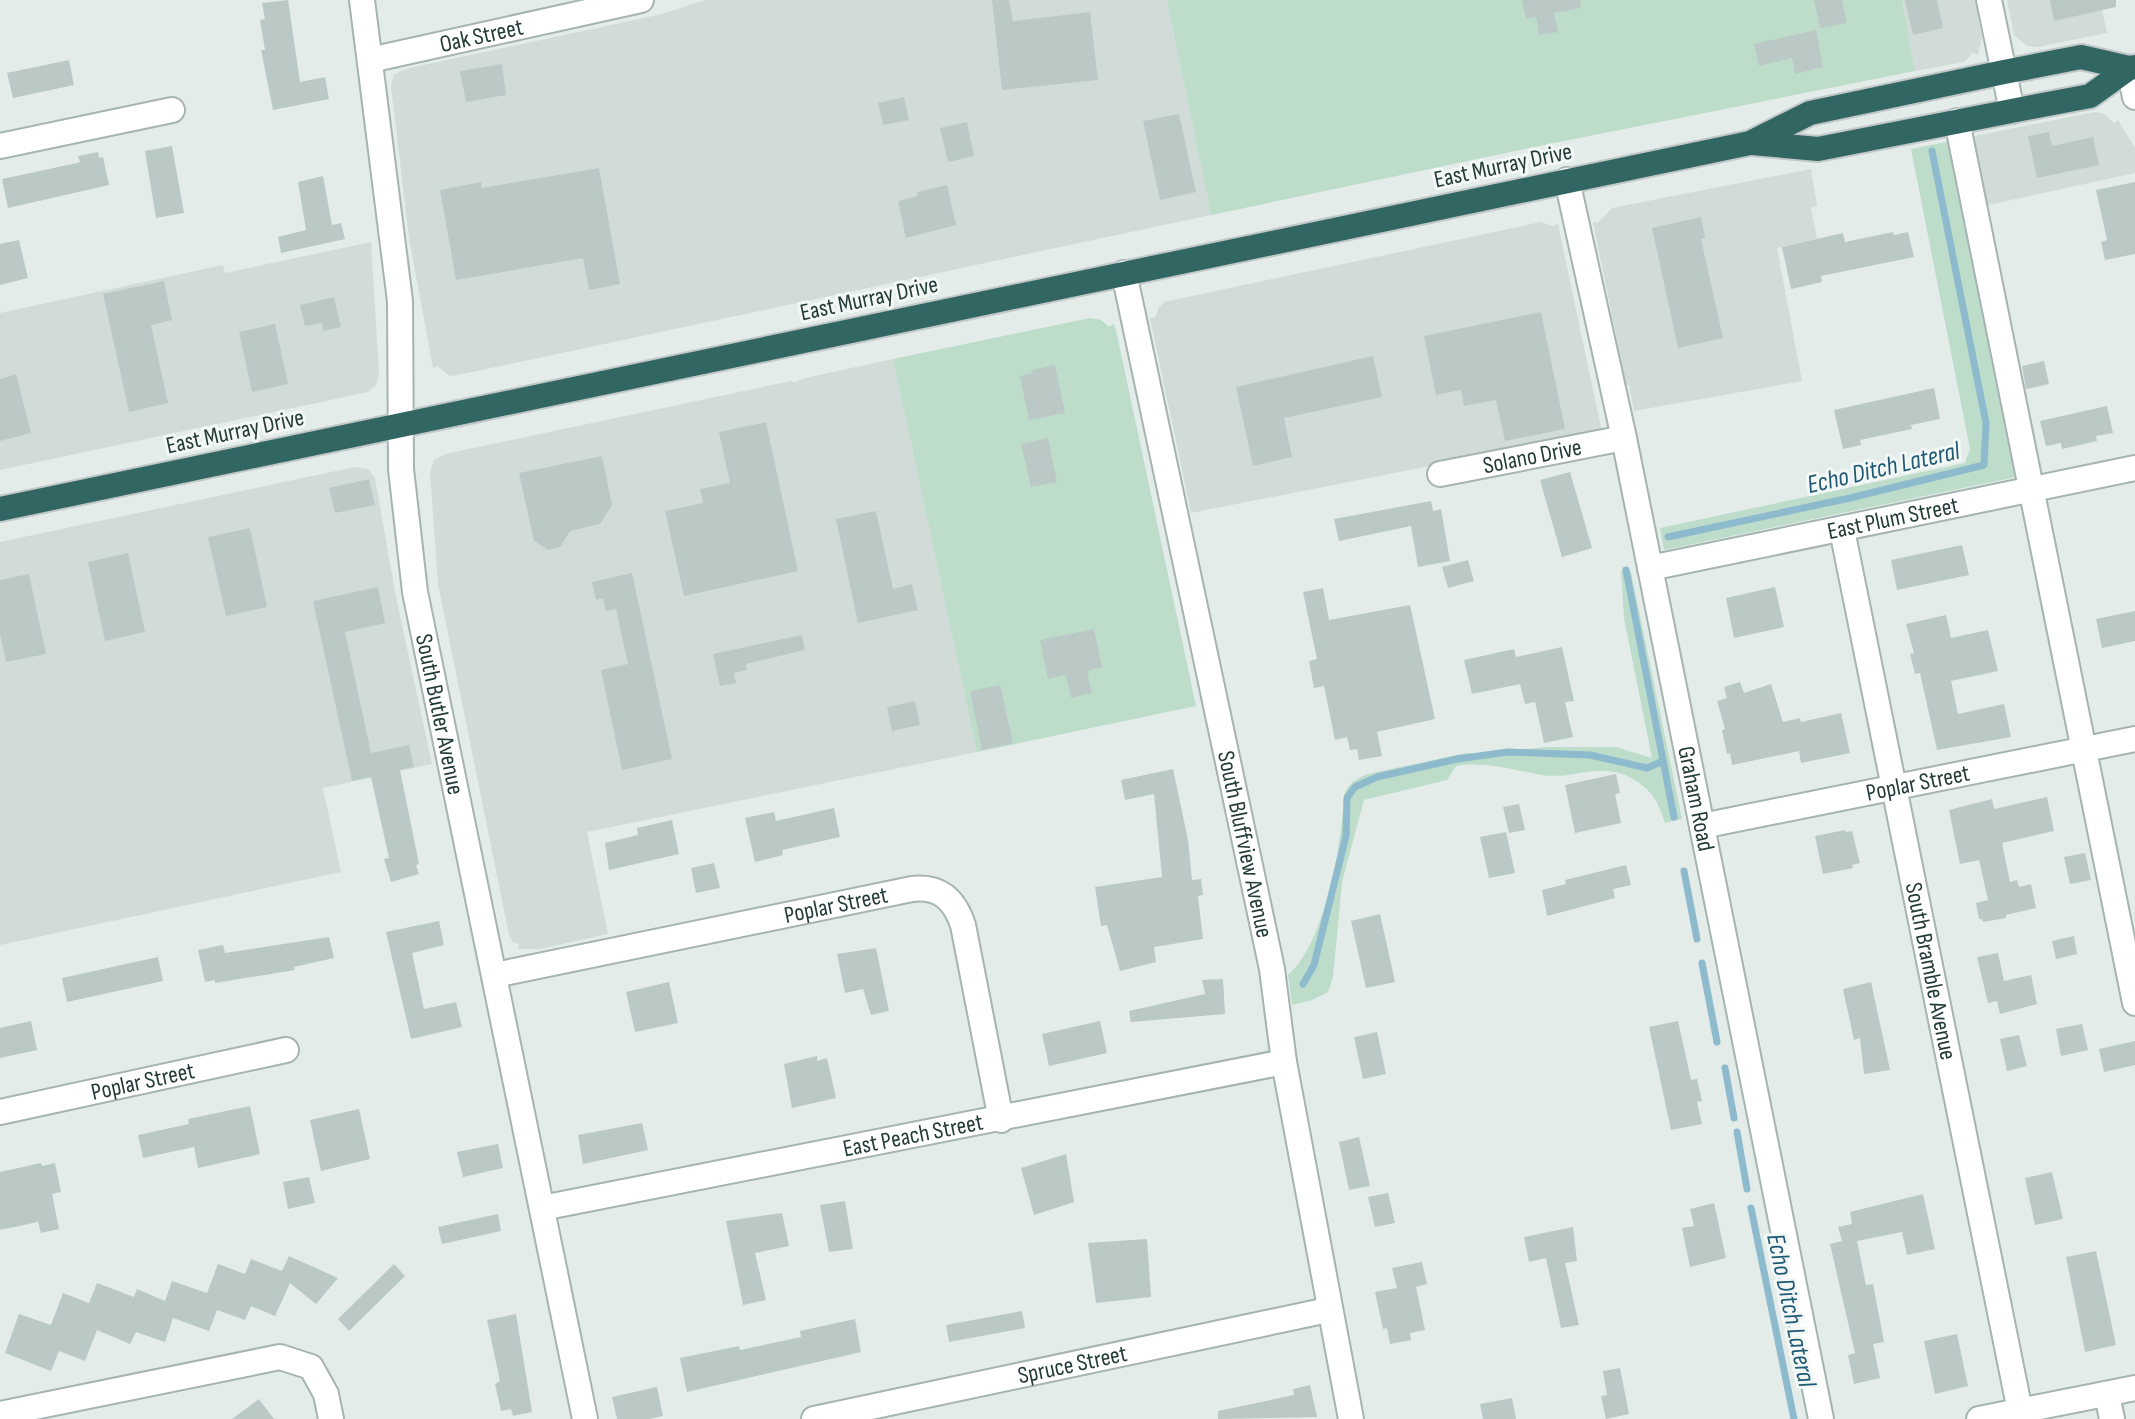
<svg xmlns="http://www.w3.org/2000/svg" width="2135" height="1419" font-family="'Sofia Sans Condensed',sans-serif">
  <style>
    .built { fill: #d1dcd8 }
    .green { fill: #bddcca }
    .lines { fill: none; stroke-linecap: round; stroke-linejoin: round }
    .stream { stroke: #8ebacd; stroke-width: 7 }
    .building { fill: #bbc9c6 }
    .minor-casing { stroke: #a6b4b1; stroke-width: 28 }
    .highway-casing { stroke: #c2c8c8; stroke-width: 28 }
    .minor { stroke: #fff; stroke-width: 24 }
    .highway { stroke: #316663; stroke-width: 24 }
    .labels { text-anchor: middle; stroke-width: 6; stroke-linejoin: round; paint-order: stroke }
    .street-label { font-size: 24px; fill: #243c39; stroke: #f3f8f7 }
    .water-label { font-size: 26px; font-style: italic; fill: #215a74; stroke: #f3f8f7 }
  </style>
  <rect width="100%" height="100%" fill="#e3ece9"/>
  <g class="built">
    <path d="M705 0H1167L1211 215 458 375 450 376 437 366 433 368 409 238 391 86 394 75 405 69 662 14Z"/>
    <path d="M1902 0H1975L1982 38 1978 55 1973 53 1964 62 1915 71Z"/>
    <path d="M2007 0H2100L2107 33 2038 47 2027 46 2014 35Z"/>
    <path d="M2095 112 2104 114 2114 123 2118 120 2135 148V173L1984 206 1969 137Z"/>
    <path d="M1811 169 1817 205 1811 208 1817 239 1777 248 1802 381 1634 411 1629 385H1626L1593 222 1598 223 1612 208Z"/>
    <path d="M1541 222 1553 226 1558 224 1560 234 1602 432 1191 513 1150 318 1155 317 1159 307 1164 302Z"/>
    <path d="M371 242 379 372 376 385 368 392 0 470V313L223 265 225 273Z"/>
    <path d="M893 359 977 752 587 832 608 934 540 949H518L519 944 513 942 509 935 438 584 430 472 434 460 445 454 791 381 795 382 805 378Z"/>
    <path d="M355 467 368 469 375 478 396 597 432 764 323 788 341 872 0 945V542Z"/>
  </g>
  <g class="green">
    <path d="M1167 0H1902L1915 71 1539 146 1211 215Z"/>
    <path d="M1951 141 2021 476 1664 550 1660 528 1965 463 1970 449 1911 149Z"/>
    <path d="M1090 318 1101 320 1109 327 1114 324 1116 330 1196 706 977 752 893 359Z"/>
    <path d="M1621 571 1631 572 1682 819 1665 823C1658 802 1653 791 1633 779 1601 760 1575 780 1542 775 1511 770 1488 761 1456 766L1447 780 1364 800 1342 882 1333 977 1328 992 1312 1000 1292 1005 1288 975C1325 944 1342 843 1344 795 1349 782 1356 779 1368 774L1466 753 1482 754 1546 747H1616L1652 758 1624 618Z"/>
  </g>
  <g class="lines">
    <g class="stream">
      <path d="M1668 537 1850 498 1984 465 1986 423 1932 151"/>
      <path d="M1626 570 1674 817"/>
      <path d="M1684 871 1697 939"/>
      <path d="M1702 963 1717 1042"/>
      <path d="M1303 984 1314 965 1346 836 1347 798 1355 787 1377 777 1457 759 1508 752 1590 755 1647 768 1663 761"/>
      <path d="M1725 1068 1734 1118"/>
      <path d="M1737 1132 1747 1189"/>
      <path d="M1751 1208 1794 1419"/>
    </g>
  </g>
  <g class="building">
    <path d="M288 0 300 82 325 77 329 99 273 110 261 50H265L260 20 265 19 262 3Z"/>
    <path d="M992 0H1009L1013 21 1090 12 1098 80 1002 90Z"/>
    <path d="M1522 0H1580L1581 8 1554 13 1558 32 1539 35 1536 17 1526 19Z"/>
    <path d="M1814 0H1842L1847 23 1820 28Z"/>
    <path d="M1905 0H1937L1943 28 1913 35Z"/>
    <path d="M2050 0H2116V7L2054 21Z"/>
    <path d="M1816 30 1823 67 1795 74 1792 58 1759 66 1754 44Z"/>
    <path d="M69 60 74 85 13 98 7 73Z"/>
    <path d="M502 64 506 95 466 102 460 71Z"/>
    <path d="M904 97 909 120 883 125 878 103Z"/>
    <path d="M1179 114 1196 192 1160 200 1143 121Z"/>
    <path d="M967 122 974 156 948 162 940 128Z"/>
    <path d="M2049 132 2052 146 2093 137 2099 165 2037 178 2028 136Z"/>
    <path d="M172 146 184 213 156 218 145 151Z"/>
    <path d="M98 152 99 158 103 157 109 185 8 208 2 179 77 163 80 162 78 156Z"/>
    <path d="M599 168 620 284 589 290 583 258 456 280 440 190 481 182 482 188Z"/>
    <path d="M323 176 332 225 341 223 345 239 281 253 278 237 306 230 298 182Z"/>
    <path d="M2135 182V254L2105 260 2101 242 2107 240 2096 190Z"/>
    <path d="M947 185 956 225 906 238 898 201 918 196 917 192Z"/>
    <path d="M1701 217 1705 238 1701 239 1723 338 1678 348 1652 228Z"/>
    <path d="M1893 232 1894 235 1908 232 1914 257 1821 276 1822 282 1791 289 1782 247 1843 233 1845 242Z"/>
    <path d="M19 240 28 278 0 285V244Z"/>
    <path d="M164 281 172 320 151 325 168 403 129 412 103 294Z"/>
    <path d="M334 297 341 327 323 331 322 323 305 326 300 305Z"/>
    <path d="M1541 312 1565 429 1505 441 1496 400 1464 406 1461 390 1436 395 1424 336Z"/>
    <path d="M275 324 288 384 252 392 239 332Z"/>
    <path d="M1373 356 1382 397 1284 418 1292 457 1253 466 1236 387Z"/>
    <path d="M2044 361 2049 384 2026 389 2022 366Z"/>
    <path d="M1055 365 1065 413 1029 420 1020 376 1032 373 1031 370Z"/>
    <path d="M16 374 31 433 0 441V379Z"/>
    <path d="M1934 388 1940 419 1911 425 1912 429 1860 440 1861 445 1843 449 1834 410Z"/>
    <path d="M2107 406 2113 433 2096 436 2097 441 2062 449 2061 443 2046 446 2040 421Z"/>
    <path d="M766 422 798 571 684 596 665 511 703 503 700 489 730 483 719 432Z"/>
    <path d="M1048 438 1057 482 1031 487 1021 444Z"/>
    <path d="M602 456 612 505 600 524 570 531 560 547 548 550 534 541 519 473Z"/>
    <path d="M1570 472 1592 548 1562 557 1540 480Z"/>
    <path d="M369 479 375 505 335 513 329 488Z"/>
    <path d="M1431 501 1433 511 1441 509 1450 561 1418 567 1411 526 1339 541 1334 519Z"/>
    <path d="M876 511 893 589 912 584 918 610 858 623 836 519Z"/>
    <path d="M250 528 267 607 226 616 208 537Z"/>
    <path d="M1962 545 1969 575 1897 590 1891 560Z"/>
    <path d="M128 553 145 632 105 641 88 562Z"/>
    <path d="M1468 560 1474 581 1448 588 1442 567Z"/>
    <path d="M632 573 672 759 622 770 601 670 628 664 616 609 606 611 603 598 596 600 592 582Z"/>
    <path d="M29 574 46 654 6 662 0 633V580Z"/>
    <path d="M378 587 385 623 345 632 371 753 409 745 414 767 400 770 419 864 416 865 419 874 391 882 384 859 389 858 371 777 352 781 313 601Z"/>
    <path d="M1775 587 1784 627 1734 638 1726 598Z"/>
    <path d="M1323 588 1329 620 1410 605 1435 719 1377 732 1382 756 1359 760 1357 749 1350 750 1347 737 1335 740 1324 686 1314 688 1309 661 1317 659 1303 592Z"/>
    <path d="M2135 611V641L2102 648 2096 619Z"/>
    <path d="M1946 615 1951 638 1988 630 1998 671 1951 681 1958 714 2004 704 2011 737 1937 750 1920 673 1915 674 1910 654 1914 653 1906 624Z"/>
    <path d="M1094 629 1102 667 1087 671 1092 693 1071 698 1066 675 1048 679 1040 640Z"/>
    <path d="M802 635 805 650 746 664 747 670 734 673 736 683 720 686 713 654Z"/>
    <path d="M1562 647 1574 701 1565 702 1573 737 1544 743 1535 702 1525 704 1520 684 1472 694 1464 660 1514 649 1516 657Z"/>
    <path d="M1740 682 1744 693 1771 684 1783 722 1800 718 1801 722 1841 713 1850 753 1801 763 1799 751 1732 765 1730 753 1727 754 1722 730 1725 729 1717 701 1727 698 1724 687Z"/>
    <path d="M1000 685 1013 743 982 750 970 691Z"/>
    <path d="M915 701 920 725 892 731 887 707Z"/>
    <path d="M1173 769 1188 840 1192 880 1201 879 1203 895 1198 896 1203 939 1154 947 1156 962 1120 971 1107 925 1101 926 1095 887 1162 877 1154 794 1125 800 1121 780Z"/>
    <path d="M1616 774 1620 793 1615 794 1621 823 1575 833 1565 785Z"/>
    <path d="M2047 797 2054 831 2002 843 2010 882 2017 880 2019 887 2031 884 2036 908 2006 915V918L1983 922 1982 919H1979L1976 903 1988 900 1979 860 1960 864 1949 810 1992 799 1994 809Z"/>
    <path d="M1519 804 1525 830 1509 833 1503 807Z"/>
    <path d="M834 808 840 837 782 850 783 855 755 862 745 818 774 812 776 821Z"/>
    <path d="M672 820 679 854 609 870 605 843 638 835 637 828Z"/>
    <path d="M1845 830 1846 832 1852 831 1860 863 1852 865 1853 868 1823 874 1815 836Z"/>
    <path d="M1506 832 1515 873 1489 878 1480 837Z"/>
    <path d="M2085 853 2091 880 2070 884 2064 857Z"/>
    <path d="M714 863 720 888 696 893 691 868Z"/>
    <path d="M1626 865 1631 885 1613 889 1615 898 1547 916 1542 890 1566 884 1565 880Z"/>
    <path d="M1380 914 1395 982 1366 988 1351 921Z"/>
    <path d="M439 921 444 945 412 953 424 1009 456 1002 462 1027 411 1039 386 932Z"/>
    <path d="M2074 936 2077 954 2056 959 2052 941Z"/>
    <path d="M329 937 334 958 294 967 295 970 215 983V980L205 982 198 950 223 945 225 953Z"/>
    <path d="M876 948 889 1011 871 1015 863 989 845 993 837 954Z"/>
    <path d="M1998 953 2004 981 2031 975 2037 1004 2000 1014 1997 1001 1988 1003 1977 957Z"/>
    <path d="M158 957 163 981 67 1002 62 978Z"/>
    <path d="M1223 979 1225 1014 1131 1022 1129 1011 1205 994 1202 980Z"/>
    <path d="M669 982 678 1023 635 1032 626 992Z"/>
    <path d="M1871 982 1890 1070 1864 1074 1860 1038 1854 1040 1843 989Z"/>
    <path d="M31 1021 37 1050 0 1058V1028Z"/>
    <path d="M1100 1021 1107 1053 1049 1066 1042 1034Z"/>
    <path d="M1678 1021 1691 1080 1697 1079 1702 1101 1697 1102 1702 1124 1671 1130 1649 1027Z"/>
    <path d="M2082 1024 2088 1050 2061 1056 2056 1029Z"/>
    <path d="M1377 1032 1386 1074 1363 1079 1354 1037Z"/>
    <path d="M2019 1035 2027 1066 2007 1071 2000 1039Z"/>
    <path d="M2135 1041V1065L2104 1072 2099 1049Z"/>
    <path d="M817 1056V1061L827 1058 836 1098 792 1108 784 1064Z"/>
    <path d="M250 1106 260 1154 198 1168 194 1147 143 1158 138 1135 189 1124 188 1119Z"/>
    <path d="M359 1109 370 1159 321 1171 310 1120Z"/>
    <path d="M642 1123 648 1150 583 1164 578 1135Z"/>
    <path d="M1359 1137 1370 1186 1349 1190 1339 1142Z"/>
    <path d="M498 1144 503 1168 463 1177 457 1152Z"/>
    <path d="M1066 1154 1074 1202 1034 1215 1021 1168Z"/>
    <path d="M41 1163 42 1166 55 1163 61 1192 52 1194 59 1229 41 1233 38 1222 0 1230V1172Z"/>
    <path d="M2052 1172 2063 1219 2035 1225 2025 1178Z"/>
    <path d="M309 1177 315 1203 288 1209 283 1182Z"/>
    <path d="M1388 1193 1395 1223 1375 1227 1368 1197Z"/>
    <path d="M1923 1194 1935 1249 1907 1255 1902 1232 1857 1241 1866 1285 1873 1284 1884 1342 1873 1344 1880 1378 1854 1384 1848 1355 1855 1353 1830 1244 1842 1241 1838 1227 1852 1224 1850 1212Z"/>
    <path d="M845 1201 853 1249 829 1252 820 1205Z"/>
    <path d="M1714 1203 1726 1258 1690 1267 1682 1228 1694 1226 1690 1209Z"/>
    <path d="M782 1213 789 1246 755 1253 766 1300 743 1305 726 1221Z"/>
    <path d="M498 1214 501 1231 442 1244 438 1227Z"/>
    <path d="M1573 1227 1577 1261 1565 1263 1579 1325 1561 1328 1546 1258 1529 1262 1524 1237Z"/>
    <path d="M1147 1239 1151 1297 1096 1303 1088 1243Z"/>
    <path d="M2096 1251 2116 1345 2085 1352 2066 1257Z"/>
    <path d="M289 1256 338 1278 316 1304 290 1283 275 1316 251 1306 245 1320 217 1310 209 1331 173 1318 165 1342 136 1332 130 1344 97 1330 85 1361 59 1351 51 1371 5 1353 19 1314 51 1325 63 1293 89 1303 97 1283 134 1297 137 1289 165 1301 172 1281 207 1293 218 1264 245 1274 251 1259 282 1271Z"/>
    <path d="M1422 1262 1427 1284 1416 1287 1425 1330 1410 1333 1411 1340 1390 1344 1387 1328 1383 1329 1375 1292 1397 1288 1392 1268Z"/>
    <path d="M394 1264 405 1276 349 1331 338 1319Z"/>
    <path d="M1022 1311 1025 1328 949 1342 946 1325Z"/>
    <path d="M516 1314 532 1412 513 1416 511 1409 501 1411 495 1384 500 1381 487 1320Z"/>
    <path d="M855 1319 861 1352 687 1392 680 1358 739 1346 740 1350 801 1337 800 1331Z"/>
    <path d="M1957 1334 1968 1386 1935 1394 1924 1341Z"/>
    <path d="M1620 1368 1629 1414 1606 1419 1601 1396 1607 1395 1603 1371Z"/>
    <path d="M1310 1385 1317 1417 1218 1419V1411L1294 1395 1293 1389Z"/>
    <path d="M657 1387 663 1416 649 1419H617L612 1397Z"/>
    <path d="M1512 1398 1516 1419H1483L1480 1404Z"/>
    <path d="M259 1399 274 1419H232Z"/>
  </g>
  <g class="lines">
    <g class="minor-casing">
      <g id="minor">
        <path id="s1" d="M362 0 400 301 401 469 415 592 585 1419"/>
        <path d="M1989 0 2012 111"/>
        <path id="s2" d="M370 60 641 0"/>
        <path d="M2129 68 2135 97"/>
        <path d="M1957 121 2135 1003"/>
        <path d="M0 146 172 110"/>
        <path id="s3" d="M1567 180 1624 438 1821 1419"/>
        <path id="s4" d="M1124 273 1272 969 1284 1062 1351 1419"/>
        <path id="s5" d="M1440 474 1624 438"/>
        <path id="s6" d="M1842 530 2020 1411"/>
        <path id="s7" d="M1650 568 2135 468"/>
        <path id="s8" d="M1702 826 2135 739"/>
        <path id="s9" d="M495 975 912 889C940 886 954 899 963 925L1001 1120"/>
        <path id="s10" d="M0 1112 286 1050"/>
        <path id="s11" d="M542 1208 1284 1062"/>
        <path d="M2107 1394 2112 1419"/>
        <path d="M0 1414 280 1357 311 1367 326 1394 331 1419"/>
        <path id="s12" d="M814 1419 1328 1310"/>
        <path d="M1979 1419 2135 1388"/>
      </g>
    </g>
    <g class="highway-casing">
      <g id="highway">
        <path d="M1752 143 1818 149 2032 107 2090 96 2129 68 2135 67"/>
        <path d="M0 509 1750 143 1810 113 2004 72 2081 57 2129 68"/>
      </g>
    </g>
    <use href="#minor" class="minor"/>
    <use href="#highway" class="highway"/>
  </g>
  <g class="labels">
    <g class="street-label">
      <text dy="8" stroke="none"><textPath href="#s2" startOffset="114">Oak Street</textPath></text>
      <text transform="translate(1503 165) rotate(-12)" y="8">East Murray Drive</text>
      <text transform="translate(869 298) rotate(-12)" y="8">East Murray Drive</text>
      <text transform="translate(235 431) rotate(-12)" y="8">East Murray Drive</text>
      <text dy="8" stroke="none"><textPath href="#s5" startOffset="94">Solano Drive</textPath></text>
      <text dy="8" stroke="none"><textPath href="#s7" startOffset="248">East Plum Street</textPath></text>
      <text dy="8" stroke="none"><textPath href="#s1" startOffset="720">South Butler Avenue</textPath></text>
      <text dy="8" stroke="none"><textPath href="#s8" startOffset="220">Poplar Street</textPath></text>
      <text dy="8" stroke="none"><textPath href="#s3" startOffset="632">Graham Road</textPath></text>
      <text dy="8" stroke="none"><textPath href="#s4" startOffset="584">South Bluffview Avenue</textPath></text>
      <text dy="8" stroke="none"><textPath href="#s9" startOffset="348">Poplar Street</textPath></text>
      <text dy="8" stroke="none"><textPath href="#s6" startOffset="450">South Bramble Avenue</textPath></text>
      <text dy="8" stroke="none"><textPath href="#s10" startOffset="146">Poplar Street</textPath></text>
      <text dy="8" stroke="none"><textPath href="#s11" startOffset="378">East Peach Street</textPath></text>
      <text dy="8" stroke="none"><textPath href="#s12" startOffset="264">Spruce Street</textPath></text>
    </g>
    <g class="water-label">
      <text transform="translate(1883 467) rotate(-13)" y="9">Echo Ditch Lateral</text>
      <text transform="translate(1792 1310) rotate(78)" y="9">Echo Ditch Lateral</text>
    </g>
  </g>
</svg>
